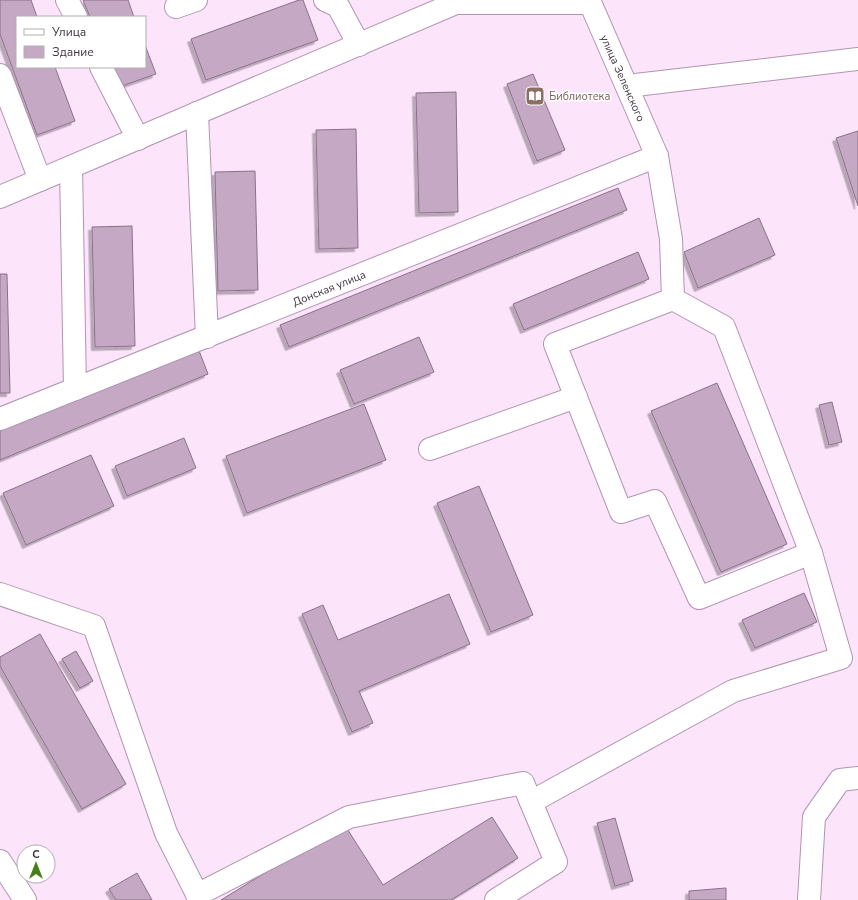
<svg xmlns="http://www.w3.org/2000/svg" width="858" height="900" font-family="'Nunito Sans',sans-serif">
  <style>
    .building { fill: #c5a9c4; stroke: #8b718a; filter: url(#shadow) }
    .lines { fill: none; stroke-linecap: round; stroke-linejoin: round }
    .minor-casing { stroke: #b195b0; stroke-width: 24 }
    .minor { stroke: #fff; stroke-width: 22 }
    .labels { text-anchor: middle; stroke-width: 3; stroke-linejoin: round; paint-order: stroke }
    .street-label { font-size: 11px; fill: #3f333e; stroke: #fff }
    .education-label { font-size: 11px; fill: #785e54; stroke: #fff; text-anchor: start }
  </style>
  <defs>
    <filter id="shadow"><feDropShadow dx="-3.5" dy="3.5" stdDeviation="0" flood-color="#0004"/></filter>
  </defs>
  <rect width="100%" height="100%" fill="#fce4fb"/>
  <g class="building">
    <path d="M0 0H31L37 17H17V67H55L75 121 37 135 0 34Z"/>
    <path d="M83 0H128L134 17H90Z"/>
    <path d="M299 0H303L318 40 206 80 191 39Z"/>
    <path d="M145 45 156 74 116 88 108 67H145Z"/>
    <path d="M533 74 565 150 537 161 507 84Z"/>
    <path d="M456 92 458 212 419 213 416 93Z"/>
    <path d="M356 129 358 248 319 249 316 130Z"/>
    <path d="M858 131V206L836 138Z"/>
    <path d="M255 171 258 290 218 291 215 172Z"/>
    <path d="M618 188 627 210 289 347 280 325Z"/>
    <path d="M759 218 775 255 698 288 684 252Z"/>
    <path d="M132 226 135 346 95 347 92 227Z"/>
    <path d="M638 252 649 279 524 330 513 304Z"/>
    <path d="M0 274H7L10 393H0Z"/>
    <path d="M419 337 434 372 354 404 340 370Z"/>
    <path d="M198 348 208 374 0 460V430Z"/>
    <path d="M717 383 787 544 721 572 651 411Z"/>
    <path d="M832 402 842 442 829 445 819 405Z"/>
    <path d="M364 404 386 460 247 513 226 456Z"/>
    <path d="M184 438 196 468 127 496 115 466Z"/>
    <path d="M91 455 114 506 26 545 3 493Z"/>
    <path d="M479 486 533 615 491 632 437 503Z"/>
    <path d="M804 593 817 622 755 648 742 620Z"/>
    <path d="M449 594 470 644 359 691 373 723 352 732 302 614 323 605 338 640Z"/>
    <path d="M40 634 126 784 82 809 0 666V657Z"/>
    <path d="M76 651 93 681 80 688 62 659Z"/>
    <path d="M492 817 518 858 451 900H221L344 824 383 885Z"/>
    <path d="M615 818 633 881 615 886 597 823Z"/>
    <path d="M137 873 152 900H116L109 889Z"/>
    <path d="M726 888V900H689V891Z"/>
  </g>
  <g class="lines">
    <g class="minor-casing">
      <g id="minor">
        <path d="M67 0 76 17"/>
        <path d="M325 0 338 6 359 45"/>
        <path d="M589 0 657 156 671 239 673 299 555 344 621 512 655 501 699 598 811 553"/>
        <path d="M176 7 196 0"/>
        <path d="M101 67 138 139"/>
        <path d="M0 75 40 180"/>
        <path d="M627 86 858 59"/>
        <path d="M197 113 207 337"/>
        <path d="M71 167 75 389"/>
        <path d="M0 197 456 3H590"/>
        <path d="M0 419 657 156"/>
        <path d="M430 449 576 397"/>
        <path d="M0 594 94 626 166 833 200 900"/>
        <path d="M531 802 733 691 841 658 811 553 724 327 673 299"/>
        <path d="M0 861 25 900"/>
        <path d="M197 895 349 817 523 783 556 862 496 900"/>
        <path d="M809 900 814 817 840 780 858 778"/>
      </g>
    </g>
    <use href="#minor" class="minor"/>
  </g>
  <defs>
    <g id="library-square" transform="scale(1)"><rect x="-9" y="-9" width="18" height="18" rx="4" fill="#8d6e63" stroke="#fff"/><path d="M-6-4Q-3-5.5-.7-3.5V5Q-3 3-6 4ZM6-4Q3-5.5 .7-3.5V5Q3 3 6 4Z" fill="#fff"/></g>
  </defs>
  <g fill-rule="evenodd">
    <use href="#library-square" x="535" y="96"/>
  </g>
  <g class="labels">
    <g class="street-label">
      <text transform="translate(623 78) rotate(66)" y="4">улица Зеленского</text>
      <text transform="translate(329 288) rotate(-22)" y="4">Донская улица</text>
    </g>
    <g class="education-label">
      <text x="549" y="100">Библиотека</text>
    </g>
  </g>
  <rect x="16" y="16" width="130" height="52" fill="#ffffff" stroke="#b2adb2"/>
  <rect x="24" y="29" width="20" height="6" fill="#ffffff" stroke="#b2adb2"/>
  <text x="52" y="36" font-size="12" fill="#3f333e">Улица</text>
  <rect x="24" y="46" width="20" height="12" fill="#c5a9c4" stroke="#b2adb2"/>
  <text x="52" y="56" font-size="12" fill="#3f333e">Здание</text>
  <g transform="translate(36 864)"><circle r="19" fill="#ffffff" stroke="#b2adb2"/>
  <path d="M0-3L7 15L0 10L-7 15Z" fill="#467f18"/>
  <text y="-6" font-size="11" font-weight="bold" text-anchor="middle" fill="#3f333e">С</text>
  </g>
</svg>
